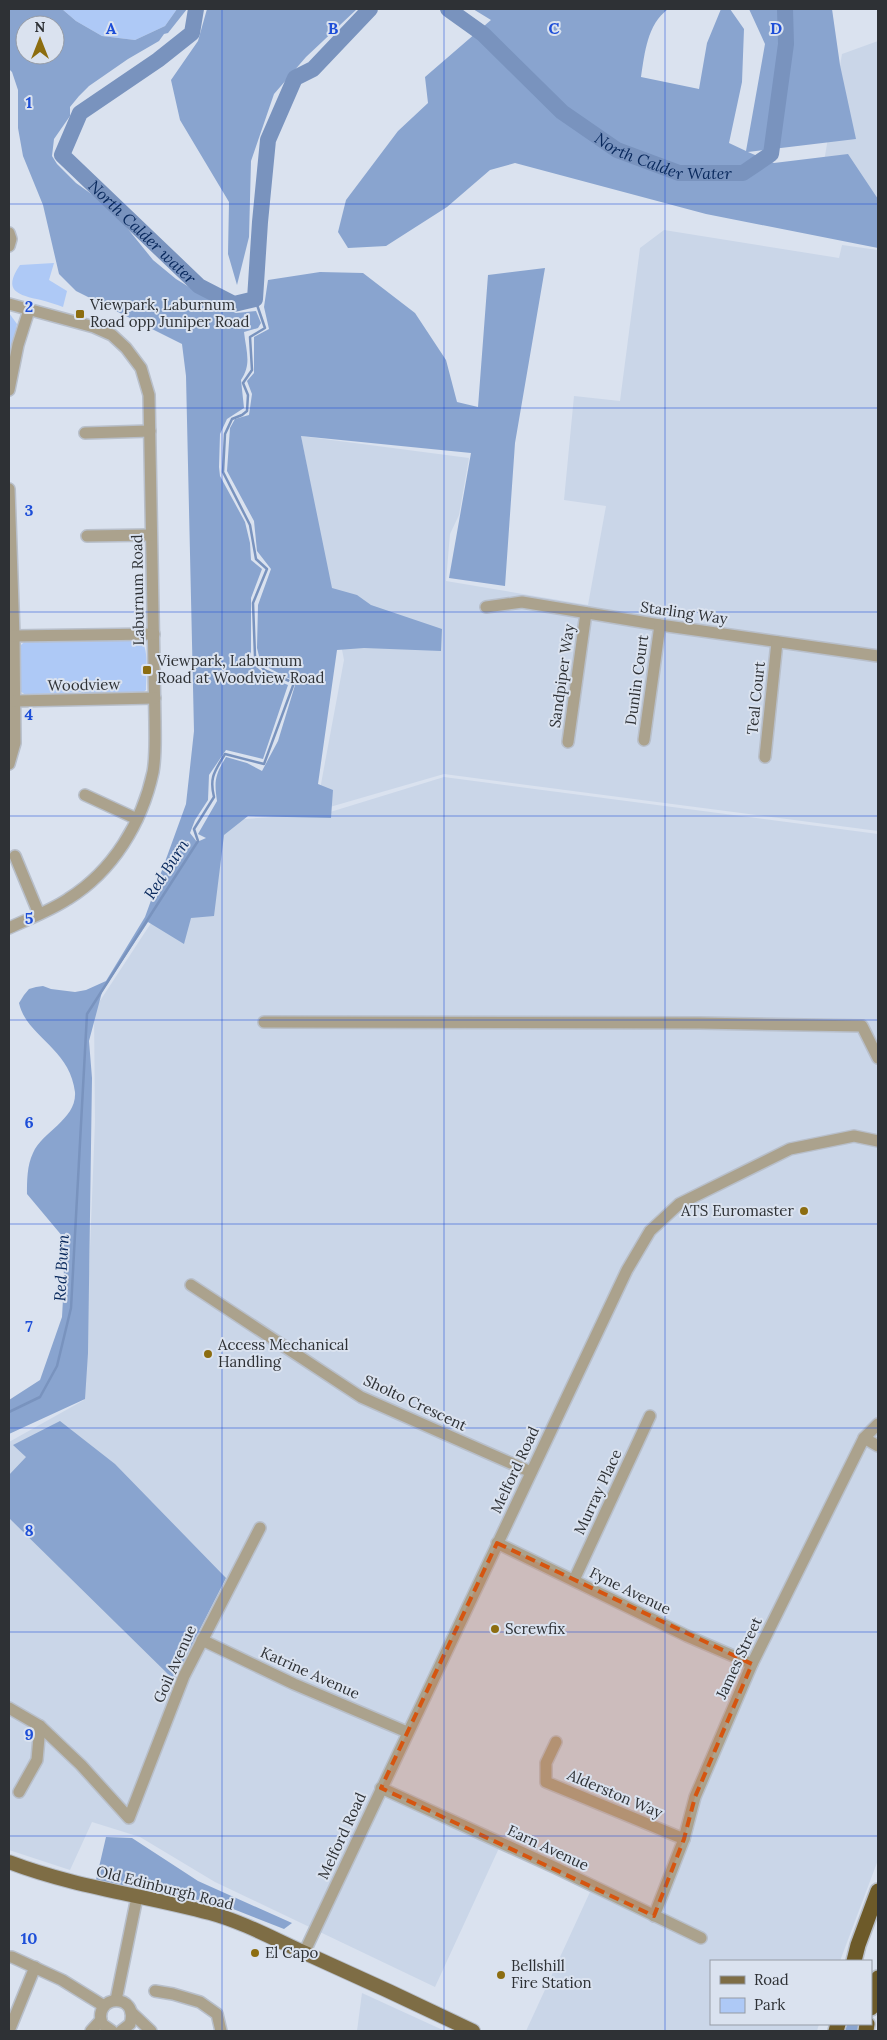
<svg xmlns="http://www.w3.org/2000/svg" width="887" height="2040" font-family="Lora,serif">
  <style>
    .built { fill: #cad6e8 }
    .green { fill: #aec9f6 }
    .forest { fill: #89a4cf; fill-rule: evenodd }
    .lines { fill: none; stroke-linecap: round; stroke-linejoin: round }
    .stream { stroke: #7993be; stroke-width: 2.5 }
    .river { stroke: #7993be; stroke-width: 16 }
    .minor-casing { stroke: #b8bfca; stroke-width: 14 }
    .major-casing { stroke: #b8bfca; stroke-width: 16 }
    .highway-casing { stroke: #b8bfca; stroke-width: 18 }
    .minor { stroke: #aba28d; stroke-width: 11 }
    .major { stroke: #7e6d45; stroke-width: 14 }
    .highway { stroke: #6d5a29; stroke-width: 15 }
    .marked { fill: #d55510; fill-opacity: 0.2; stroke: #d55510; stroke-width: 4; stroke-dasharray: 10 6; stroke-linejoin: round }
    .grid { fill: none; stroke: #1d4ed8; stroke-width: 1; stroke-opacity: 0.55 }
    .poi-dot { fill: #8c6d10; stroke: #dae2ef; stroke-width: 2 }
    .labels { text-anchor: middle; stroke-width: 4; stroke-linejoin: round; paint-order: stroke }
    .poi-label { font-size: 15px; fill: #2e3135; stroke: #dae2ef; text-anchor: start }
    .street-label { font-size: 15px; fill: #2e3135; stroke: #dae2ef }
    .water-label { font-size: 16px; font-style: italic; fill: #08285c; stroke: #dae2ef }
    .grid-label { font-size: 16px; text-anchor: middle; font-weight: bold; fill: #1d4ed8; stroke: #dae2ef; stroke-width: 4; stroke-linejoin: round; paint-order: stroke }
  </style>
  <rect width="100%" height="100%" fill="#dae2ef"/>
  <g class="built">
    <path d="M878 41V200L819 192 842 54Z"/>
    <path d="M664 230 839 258 842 245 878 250V831L444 774 316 811 344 660 301 436 469 458 459 515 450 534 446 581 588 605 606 506 564 500 574 396 620 401 640 248Z"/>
    <path d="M444 777 878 834V1860L840 1961H711V2024H819L817 2031H526L590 1892 499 1848 435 1987 215 1882 140 1837 92 1822 70 1870 9 1850V1442L84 1400 95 1122 94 1010 218 821 327 813Z"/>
    <path d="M362 1993 445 2031H357Z"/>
  </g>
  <g class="green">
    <path d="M62 9H177L165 26 135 40 102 36 76 21Z"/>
    <path d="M54 263 49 280 67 291 63 307C56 304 48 302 41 300 18 295 2 291 20 265Z"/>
    <path d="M9 313 17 324 9 363Z"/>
    <path d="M139 639C150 645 146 677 146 690L141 694 85 696 81 692 37 694 34 697 27 696 20 691V646L25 641Z"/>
  </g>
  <g class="forest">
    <path d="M9 9H62L76 21 102 36 135 40 165 26 177 9H187L168 33 164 34 159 41 128 59 89 86 79 96 70 107V116L54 139 52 156 57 164 76 183 111 208 153 260 176 279 223 308 236 313 256 311 261 323 258 328 244 332C246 351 252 364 241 380L244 408 227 419 220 434 219 467 220 476 245 522 250 543 251 560 262 569 251 598V662L268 677 288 685 263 759 226 750 209 775 208 800 195 820 190 833 197 842 206 838 198 834 217 801C214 781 215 775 226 757L247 763 262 771 278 741 296 682 261 664 257 648 258 605 271 569 257 551 254 521 227 471 230 428 235 419 249 415 252 394 247 381 254 373V337L269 329 264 307 268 280 320 272 363 273 415 313 446 360 457 402 478 407 488 275 545 268 515 443 505 586 449 578 471 453 301 436 332 588 357 595 371 605 442 629 441 651 364 648 337 650 318 784 333 790 331 818 248 816 224 835 214 916 191 918 184 944 148 922 102 992 89 1041 92 1078 88 1353 85 1399 9 1434V1400L40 1380 62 1317 64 1281 63 1237 27 1194C27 1181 27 1165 33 1153 43 1131 77 1119 75 1092 70 1048 26 1036 19 1003L24 995 29 989 36 987 43 986 51 989 75 992 86 990 106 981 145 917 186 804 194 731 186 376 182 344 76 291 59 274 43 205 23 156 18 128V90L12 72 9 69ZM25 25H55V55H25Z"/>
    <path d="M207 9H357L306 57 274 94 251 161 249 237 237 285 228 254 229 202 180 120 171 80 198 41Z"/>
    <path d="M473 9H668C647 25 645 52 641 77L699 89 707 43 721 9H730L744 29 742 82 729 143 746 151 765 44 749 9H832L840 65 856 139 748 152 774 163 848 154 878 199V248L706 214 515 163 490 170 447 207 386 246 348 248 338 232 346 200 398 131 428 103 425 77 491 20Z"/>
    <path d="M60 1421 115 1464 226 1578 174 1680 9 1518V1475L26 1457 13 1445Z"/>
    <path d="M106 1837 132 1838 198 1881 292 1923 284 1929 223 1905 96 1880Z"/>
    <path d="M847 2024H860L859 2031H845Z"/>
  </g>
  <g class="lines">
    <path class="stream" d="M9 1412 40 1397 57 1366 71 1308 87 1014 198 841 194 829 214 797C209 777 215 771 225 754L264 764 294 683 264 670 255 656 253 603 267 569 256 559 250 525 223 472 225 434 232 419 242 415 247 411 248 395 243 383 252 370 250 337 265 328 255 299"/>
    <g class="river">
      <path id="s1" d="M196 9 192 33 158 60 80 113 62 155 199 286 234 304 255 299 260 222 268 140 295 78 313 69 370 9"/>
      <path id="s2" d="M448 9 483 34 562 112 617 150 679 173H743L771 154 786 44 785 9"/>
    </g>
    <g class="minor-casing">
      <g id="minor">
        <path d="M9 233 11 239 9 246"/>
        <path d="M9 304 94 327 112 335 126 348 141 368 149 395 155 722C155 738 156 755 153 772 142 823 113 871 68 899 50 911 28 919 9 928"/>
        <path d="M9 390 18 345 29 310"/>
        <path d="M85 433 150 431"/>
        <path d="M9 489 14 636 15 743 9 764"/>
        <path d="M87 536 151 535"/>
        <path d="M486 607 522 602 660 625 878 656"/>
        <path d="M14 636 154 634"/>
        <path d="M15 701 155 698"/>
        <path d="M644 740 660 625"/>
        <path d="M568 742 586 613"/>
        <path d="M765 757 777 642"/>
        <path d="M85 795 137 819"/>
        <path d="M15 856 39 914"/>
        <path d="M264 1022 700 1023 862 1026 878 1058"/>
        <path d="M191 1285 361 1397 531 1472"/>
        <path d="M864 1438 878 1446"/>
        <path d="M497 1543 687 1636 752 1664"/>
        <path d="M574 1580 650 1416"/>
        <path d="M202 1640 294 1684 407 1732"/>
        <path d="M9 1708 40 1726 81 1765 129 1818 184 1676 260 1528"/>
        <path d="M556 1742 546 1763V1782L684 1839"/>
        <path d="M381 1788 556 1868 701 1938"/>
        <path d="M19 1792 37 1760 40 1726"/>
        <path d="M654 1916 684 1839 695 1797 752 1664 864 1438 878 1424"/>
        <path d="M304 1953 627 1270 650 1231 679 1204 790 1149 854 1136 878 1141"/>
        <path d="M9 1957H12L62 1980 104 2006"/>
        <path d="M155 1991 173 1994 200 2002 217 2014 221 2031"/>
        <path d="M116 2000 137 1897"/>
        <path d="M131 2012 151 2031"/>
        <path d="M9 2031 35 1967"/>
        <path d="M91 2031 101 2020"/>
        <path d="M112 2031 102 2024C92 1994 140 1992 130 2024L121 2031"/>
      </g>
    </g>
    <g class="major-casing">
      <path id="major" d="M9 1862C74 1887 143 1895 210 1913 243 1922 274 1939 305 1953 361 1978 417 2004 473 2031"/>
    </g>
    <g class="highway-casing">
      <g id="highway">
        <path d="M854 1961 858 1945 878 1891"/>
        <path d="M871 2008 878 1978"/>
        <path d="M836 2031 838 2024"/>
        <path d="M866 2031 867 2024"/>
      </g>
    </g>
    <use href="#minor" class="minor"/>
    <use href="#major" class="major"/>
    <use href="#highway" class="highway"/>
  </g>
  <path class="marked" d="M497 1543 752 1664 695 1797 684 1839 654 1916 381 1788Z"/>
  <path class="grid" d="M222 9V2031M444 9V2031M665 9V2031M9 204H878M9 408H878M9 612H878M9 816H878M9 1020H878M9 1224H878M9 1428H878M9 1632H878M9 1836H878"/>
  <g class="poi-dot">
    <rect x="75" y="309" width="10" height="10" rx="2.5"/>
    <rect x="142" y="665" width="10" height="10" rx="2.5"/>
    <circle cx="804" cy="1211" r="5"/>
    <circle cx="208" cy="1354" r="5"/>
    <circle cx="495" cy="1629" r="5"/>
    <circle cx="255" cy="1953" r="5"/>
    <circle cx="501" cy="1975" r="5"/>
  </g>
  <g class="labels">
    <g class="poi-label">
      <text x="90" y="310">Viewpark, Laburnum<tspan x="90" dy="17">Road opp Juniper Road</tspan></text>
      <text x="157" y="666">Viewpark, Laburnum<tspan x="157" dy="17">Road at Woodview Road</tspan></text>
      <text x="794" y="1216" text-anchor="end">ATS Euromaster</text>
      <text x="218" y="1350">Access Mechanical<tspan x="218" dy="17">Handling</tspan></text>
      <text x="505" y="1634">Screwfix</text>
      <text x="265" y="1958">El Capo</text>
      <text x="511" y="1971">Bellshill<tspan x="511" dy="17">Fire Station</tspan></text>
    </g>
    <g class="street-label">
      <text transform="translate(138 590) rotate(-91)" y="5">Laburnum Road</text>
      <text transform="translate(684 613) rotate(8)" y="5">Starling Way</text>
      <text transform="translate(562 676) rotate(-82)" y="5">Sandpiper Way</text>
      <text transform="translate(637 680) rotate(-82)" y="5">Dunlin Court</text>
      <text transform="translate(84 685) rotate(-1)" y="5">Woodview</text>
      <text transform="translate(756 698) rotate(-84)" y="5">Teal Court</text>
      <text transform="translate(415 1403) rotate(25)" y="5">Sholto Crescent</text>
      <text transform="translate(515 1470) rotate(-65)" y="5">Melford Road</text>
      <text transform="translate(598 1492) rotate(-65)" y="5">Murray Place</text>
      <text transform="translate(630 1591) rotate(26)" y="5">Fyne Avenue</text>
      <text transform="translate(739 1658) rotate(-65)" y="5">James Street</text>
      <text transform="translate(175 1664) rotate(-66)" y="5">Goil Avenue</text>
      <text transform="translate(310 1673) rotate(24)" y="5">Katrine Avenue</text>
      <text transform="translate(615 1794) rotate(23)" y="5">Alderston Way</text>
      <text transform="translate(342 1836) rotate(-65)" y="5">Melford Road</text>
      <text transform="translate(548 1848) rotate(25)" y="5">Earn Avenue</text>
      <text transform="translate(165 1888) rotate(14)" y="5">Old Edinburgh Road</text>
    </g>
    <g class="water-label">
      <text dy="6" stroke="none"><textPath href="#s2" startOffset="268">North Calder Water</textPath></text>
      <text dy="6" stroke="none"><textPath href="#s1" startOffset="319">North Calder water</textPath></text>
      <text transform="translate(166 869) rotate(-57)" y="6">Red Burn</text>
      <text transform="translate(61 1268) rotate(-87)" y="6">Red Burn</text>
    </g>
  </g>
  <g class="grid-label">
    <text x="111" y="34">A</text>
    <text x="333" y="34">B</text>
    <text x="554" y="34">C</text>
    <text x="776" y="34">D</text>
    <text x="29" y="108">1</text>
    <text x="29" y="312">2</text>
    <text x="29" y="516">3</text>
    <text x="29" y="720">4</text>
    <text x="29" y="924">5</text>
    <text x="29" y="1128">6</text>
    <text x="29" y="1332">7</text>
    <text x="29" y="1536">8</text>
    <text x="29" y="1740">9</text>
    <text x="29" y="1944">10</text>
  </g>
  <rect width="887" height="2040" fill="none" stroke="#2e3135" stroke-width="20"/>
  <rect x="710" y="1960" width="162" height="65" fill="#dae2ef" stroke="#959ba5"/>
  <rect x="720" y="1976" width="25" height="8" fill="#7e6d45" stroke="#959ba5"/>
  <text x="754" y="1985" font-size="15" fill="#2e3135">Road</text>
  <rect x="720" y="1998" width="25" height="15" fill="#aec9f6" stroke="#959ba5"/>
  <text x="754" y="2010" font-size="15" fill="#2e3135">Park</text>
  <g transform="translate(40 40)"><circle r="24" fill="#dae2ef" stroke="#959ba5"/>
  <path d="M0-4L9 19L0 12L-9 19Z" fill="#8c6d10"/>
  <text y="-8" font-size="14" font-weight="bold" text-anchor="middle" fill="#2e3135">N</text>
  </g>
</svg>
